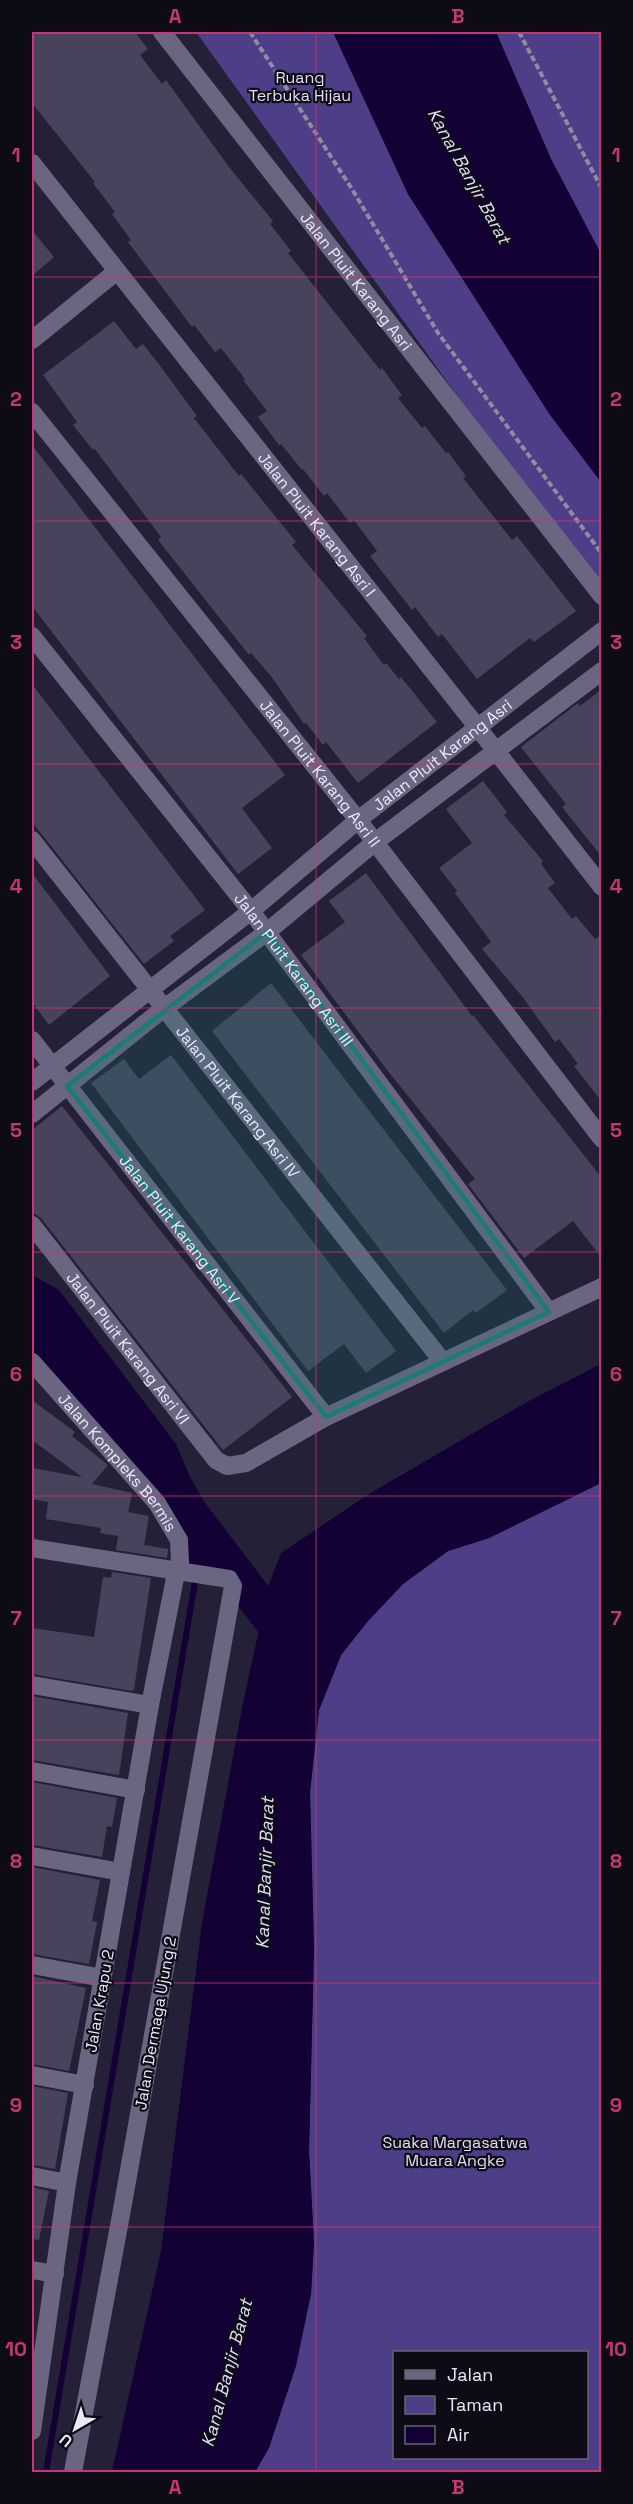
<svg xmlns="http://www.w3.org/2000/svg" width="633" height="2504" font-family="'Space Grotesk',sans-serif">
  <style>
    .green { fill: #4e3e87; fill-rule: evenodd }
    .water { fill: #130035 }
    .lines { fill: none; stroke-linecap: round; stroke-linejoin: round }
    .stream { stroke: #130035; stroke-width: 6 }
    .river { stroke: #130035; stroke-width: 36 }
    .building { fill: #47435d }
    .path { stroke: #8e8c9f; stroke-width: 4; stroke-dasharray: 6 3; stroke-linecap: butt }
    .minor { stroke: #6a6682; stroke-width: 18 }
    .marked { fill: #1a7c75; fill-opacity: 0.2; stroke: #1a7c75; stroke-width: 4.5; stroke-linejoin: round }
    .grid { fill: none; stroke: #c83773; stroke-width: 1.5; stroke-opacity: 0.55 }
    .labels { text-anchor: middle; stroke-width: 4.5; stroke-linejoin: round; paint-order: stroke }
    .park-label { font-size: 16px; fill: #e1def4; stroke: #0d0b15 }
    .street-label { font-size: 16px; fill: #ebe9f9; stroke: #0d0b15 }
    .water-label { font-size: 18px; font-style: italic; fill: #dedcf2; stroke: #0d0b15 }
    .neatline { fill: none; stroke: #c83773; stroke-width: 2 }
    .grid-label { font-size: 20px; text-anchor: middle; font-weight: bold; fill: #c83773 }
  </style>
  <rect width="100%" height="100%" fill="#242037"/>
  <g class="green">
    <path d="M196 32H333L408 194 550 414 601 482V596Z"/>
    <path d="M496 32H601V254L551 159Z"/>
    <path d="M601 1483V2472H255L269 2448 311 2294 314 2242 309 2152 314 1950 310 1792 319 1710 341 1655 368 1621 403 1584 448 1551 489 1538ZM394 2352H586V2458H394Z"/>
  </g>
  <g class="water">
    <path d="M333 32H496L551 159 601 254V482L550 415 408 194Z"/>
    <path d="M32 1275 59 1290 176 1444 191 1479 226 1539 207 1568 181 1567 183 1542 58 1382 32 1353Z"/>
    <path d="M601 1364V1483L489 1538 448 1551 403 1584 368 1621 341 1655 319 1710 310 1792 314 1950 309 2152 314 2242 311 2294 296 2366 269 2448 255 2472H112L161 2251 202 1923 243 1703 269 1584 281 1553 369 1494 525 1403Z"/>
  </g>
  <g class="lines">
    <path class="stream" d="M46 2472 196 1576"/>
    <path class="river" d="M190 1513 293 1648"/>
  </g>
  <g class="building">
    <path d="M32 32H135L148 49 140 55 162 84 166 80 229 167 273 221 270 224 291 251 288 253 380 370 382 368 402 395 398 398 422 428 425 426 446 453 448 452 466 476 463 478 512 540 517 536 576 611 534 642 530 638 477 679 442 634 438 637 415 607 412 610 370 556 377 551 354 520 350 523 327 493 324 496 303 469 302 470 281 444 279 445 258 417 267 411 243 380 245 379 221 348 215 352 194 325 192 327 128 242 131 240 112 214 115 212 93 183 95 182 32 103Z"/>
    <path d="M32 230 54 257 32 276Z"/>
    <path d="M114 321 136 349 143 344 158 363 197 416 194 418 239 476 241 474 296 542 292 545 367 636 364 638 384 665 386 663 399 679 401 677 437 722 358 783 326 742 323 745 306 723 304 724 271 676 251 653 249 655 158 540 161 537 94 448 93 450 73 425 77 422 43 375Z"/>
    <path d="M32 445 285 775 242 808 272 848 238 874 32 606Z"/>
    <path d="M32 684 205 910 170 936 174 941 144 964 32 822Z"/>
    <path d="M602 689V857L562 807 566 804 521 747 578 703 580 706Z"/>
    <path d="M483 781 507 812 504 815 543 861 541 864 555 883 548 888 572 919 576 916 595 939 602 934V1102L574 1066 578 1064 559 1039 555 1042 521 995 482 949 491 942 455 893 457 891 439 868 472 843 446 809Z"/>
    <path d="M32 873 110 976 49 1025 32 1002Z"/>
    <path d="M366 873 472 1016 473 1015 602 1178V1258L573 1221 524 1258 468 1184 475 1179 387 1070 301 955 345 922 329 901Z"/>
    <path d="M271 983 507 1290 476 1313 473 1310 444 1333 212 1031Z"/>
    <path d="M171 1055 396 1351 366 1373 344 1344 308 1371 91 1083 124 1059 139 1079Z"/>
    <path d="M62 1106 292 1397 223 1450 41 1218 32 1212V1130Z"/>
    <path d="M32 1400 75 1432 72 1436 108 1465 92 1484 132 1493 128 1512 149 1516 144 1545 168 1549 167 1558 116 1550 118 1536 100 1533 101 1528 46 1519 48 1502 32 1499V1468L82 1477 32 1440Z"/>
    <path d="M112 1572 151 1578 134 1689 132 1691 32 1674V1628L94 1637 103 1577 111 1578Z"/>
    <path d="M32 1696 128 1713 119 1775 32 1760Z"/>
    <path d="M32 1782 117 1798 112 1827 107 1826 102 1857 32 1845Z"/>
    <path d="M32 1867 100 1880 92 1921 97 1922 89 1964 32 1954Z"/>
    <path d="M32 1976 86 1988 69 2071 32 2064Z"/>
    <path d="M32 2086 68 2093 55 2169 32 2165Z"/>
    <path d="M32 2187 49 2191 39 2240 32 2239Z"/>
  </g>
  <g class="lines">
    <g class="path">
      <path d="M250 32 352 189 438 333 602 554"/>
      <path d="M519 32 602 189"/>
    </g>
    <g class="minor">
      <path id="s1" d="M162 32 602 596"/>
      <path id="s2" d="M32 163 478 728 602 887"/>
      <path d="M32 340 117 271"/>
      <path id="s3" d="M32 412 358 820 602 1139"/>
      <path id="s4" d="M32 636 251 911 549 1312"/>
      <path id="s5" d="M32 840 443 1362"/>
      <path id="s6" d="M32 1040 326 1417"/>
      <path id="s7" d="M32 1082 251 911 358 820 602 631"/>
      <path d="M32 1114 163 1009 267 932 375 842 602 671"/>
      <path id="s8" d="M32 1225 216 1460 227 1466 246 1463 326 1417 602 1287"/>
      <path id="s9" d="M32 1362 157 1503 179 1540 180 1562 176 1573 150 1705 67 2183 32 2431"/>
      <path d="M32 1548 229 1579 233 1586 121 2215 73 2472"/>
      <path d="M32 1685 150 1705"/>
      <path d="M32 1771 136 1790"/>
      <path d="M32 1856 121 1872"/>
      <path d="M32 1965 103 1978"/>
      <path d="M32 2075 85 2085"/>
      <path d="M32 2176 67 2183"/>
      <path d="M32 2270 55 2274"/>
    </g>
  </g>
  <path class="marked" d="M267 932 549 1312 326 1417 67 1086Z"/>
  <path class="grid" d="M316 32V2472M32 277H602M32 521H602M32 764H602M32 1008H602M32 1252H602M32 1496H602M32 1740H602M32 1983H602M32 2227H602"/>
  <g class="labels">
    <g class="park-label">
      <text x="300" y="83">Ruang<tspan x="300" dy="18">Terbuka Hijau</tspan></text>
      <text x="455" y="2148">Suaka Margasatwa<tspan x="455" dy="18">Muara Angke</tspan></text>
    </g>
    <g class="street-label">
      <text dy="6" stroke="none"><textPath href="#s1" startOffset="316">Jalan Pluit Karang Asri</textPath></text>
      <text dy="6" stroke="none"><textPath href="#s2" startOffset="460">Jalan Pluit Karang Asri I</textPath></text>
      <text dy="6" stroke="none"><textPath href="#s7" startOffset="525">Jalan Pluit Karang Asri</textPath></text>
      <text dy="6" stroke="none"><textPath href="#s3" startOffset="462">Jalan Pluit Karang Asri II</textPath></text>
      <text dy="6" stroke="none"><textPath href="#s4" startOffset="424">Jalan Pluit Karang Asri III</textPath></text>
      <text dy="6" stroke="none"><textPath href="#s5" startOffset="333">Jalan Pluit Karang Asri IV</textPath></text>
      <text dy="6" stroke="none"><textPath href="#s6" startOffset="240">Jalan Pluit Karang Asri V</textPath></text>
      <text dy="6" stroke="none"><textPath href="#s8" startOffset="156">Jalan Pluit Karang Asri VI</textPath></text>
      <text dy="6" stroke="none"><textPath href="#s9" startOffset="132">Jalan Kompleks Bermis</textPath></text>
      <text transform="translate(99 2001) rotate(-80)" y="6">Jalan Krapu 2</text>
      <text transform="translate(155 2023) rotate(-80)" y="6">Jalan Dermaga Ujung 2</text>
    </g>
    <g class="water-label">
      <text transform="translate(469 176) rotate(61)" y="6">Kanal Banjir Barat</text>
      <text transform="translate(265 1873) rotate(-88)" y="6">Kanal Banjir Barat</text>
      <text transform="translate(227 2373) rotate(-75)" y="6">Kanal Banjir Barat</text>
    </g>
  </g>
  <rect width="633" height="2504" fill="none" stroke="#0d0b15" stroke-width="66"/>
  <rect x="393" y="2351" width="195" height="108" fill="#0d0b15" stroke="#666470" stroke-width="1.5"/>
  <rect x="405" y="2370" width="30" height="9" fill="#6a6682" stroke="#666470" stroke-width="1.5"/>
  <text x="447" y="2381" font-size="18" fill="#ebe9f9">Jalan</text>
  <rect x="405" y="2396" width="30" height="18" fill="#4e3e87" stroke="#666470" stroke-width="1.5"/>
  <text x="447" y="2411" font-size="18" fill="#ebe9f9">Taman</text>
  <rect x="405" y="2426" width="30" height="18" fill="#130035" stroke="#666470" stroke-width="1.5"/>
  <text x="447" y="2441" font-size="18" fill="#ebe9f9">Air</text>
  <g transform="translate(75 2429) rotate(219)" stroke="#0d0b15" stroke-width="4.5" paint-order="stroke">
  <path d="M0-4.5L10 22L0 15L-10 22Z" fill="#ebe9f9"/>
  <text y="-9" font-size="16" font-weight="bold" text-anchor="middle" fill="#ebe9f9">U</text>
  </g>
  <rect x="33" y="33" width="567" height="2438" class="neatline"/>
  <g class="grid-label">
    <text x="175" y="23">A</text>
    <text x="458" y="23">B</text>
    <text x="16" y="162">1</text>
    <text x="616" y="162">1</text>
    <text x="16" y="406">2</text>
    <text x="616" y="406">2</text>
    <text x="16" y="649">3</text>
    <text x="616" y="649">3</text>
    <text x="16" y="893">4</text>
    <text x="616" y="893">4</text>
    <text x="16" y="1137">5</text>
    <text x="616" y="1137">5</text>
    <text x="16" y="1381">6</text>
    <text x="616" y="1381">6</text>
    <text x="16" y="1625">7</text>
    <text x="616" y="1625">7</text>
    <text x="16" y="1868">8</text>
    <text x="616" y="1868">8</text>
    <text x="16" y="2112">9</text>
    <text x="616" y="2112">9</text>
    <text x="16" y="2356">10</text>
    <text x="616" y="2356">10</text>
    <text x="175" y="2494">A</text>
    <text x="458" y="2494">B</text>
  </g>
</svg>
